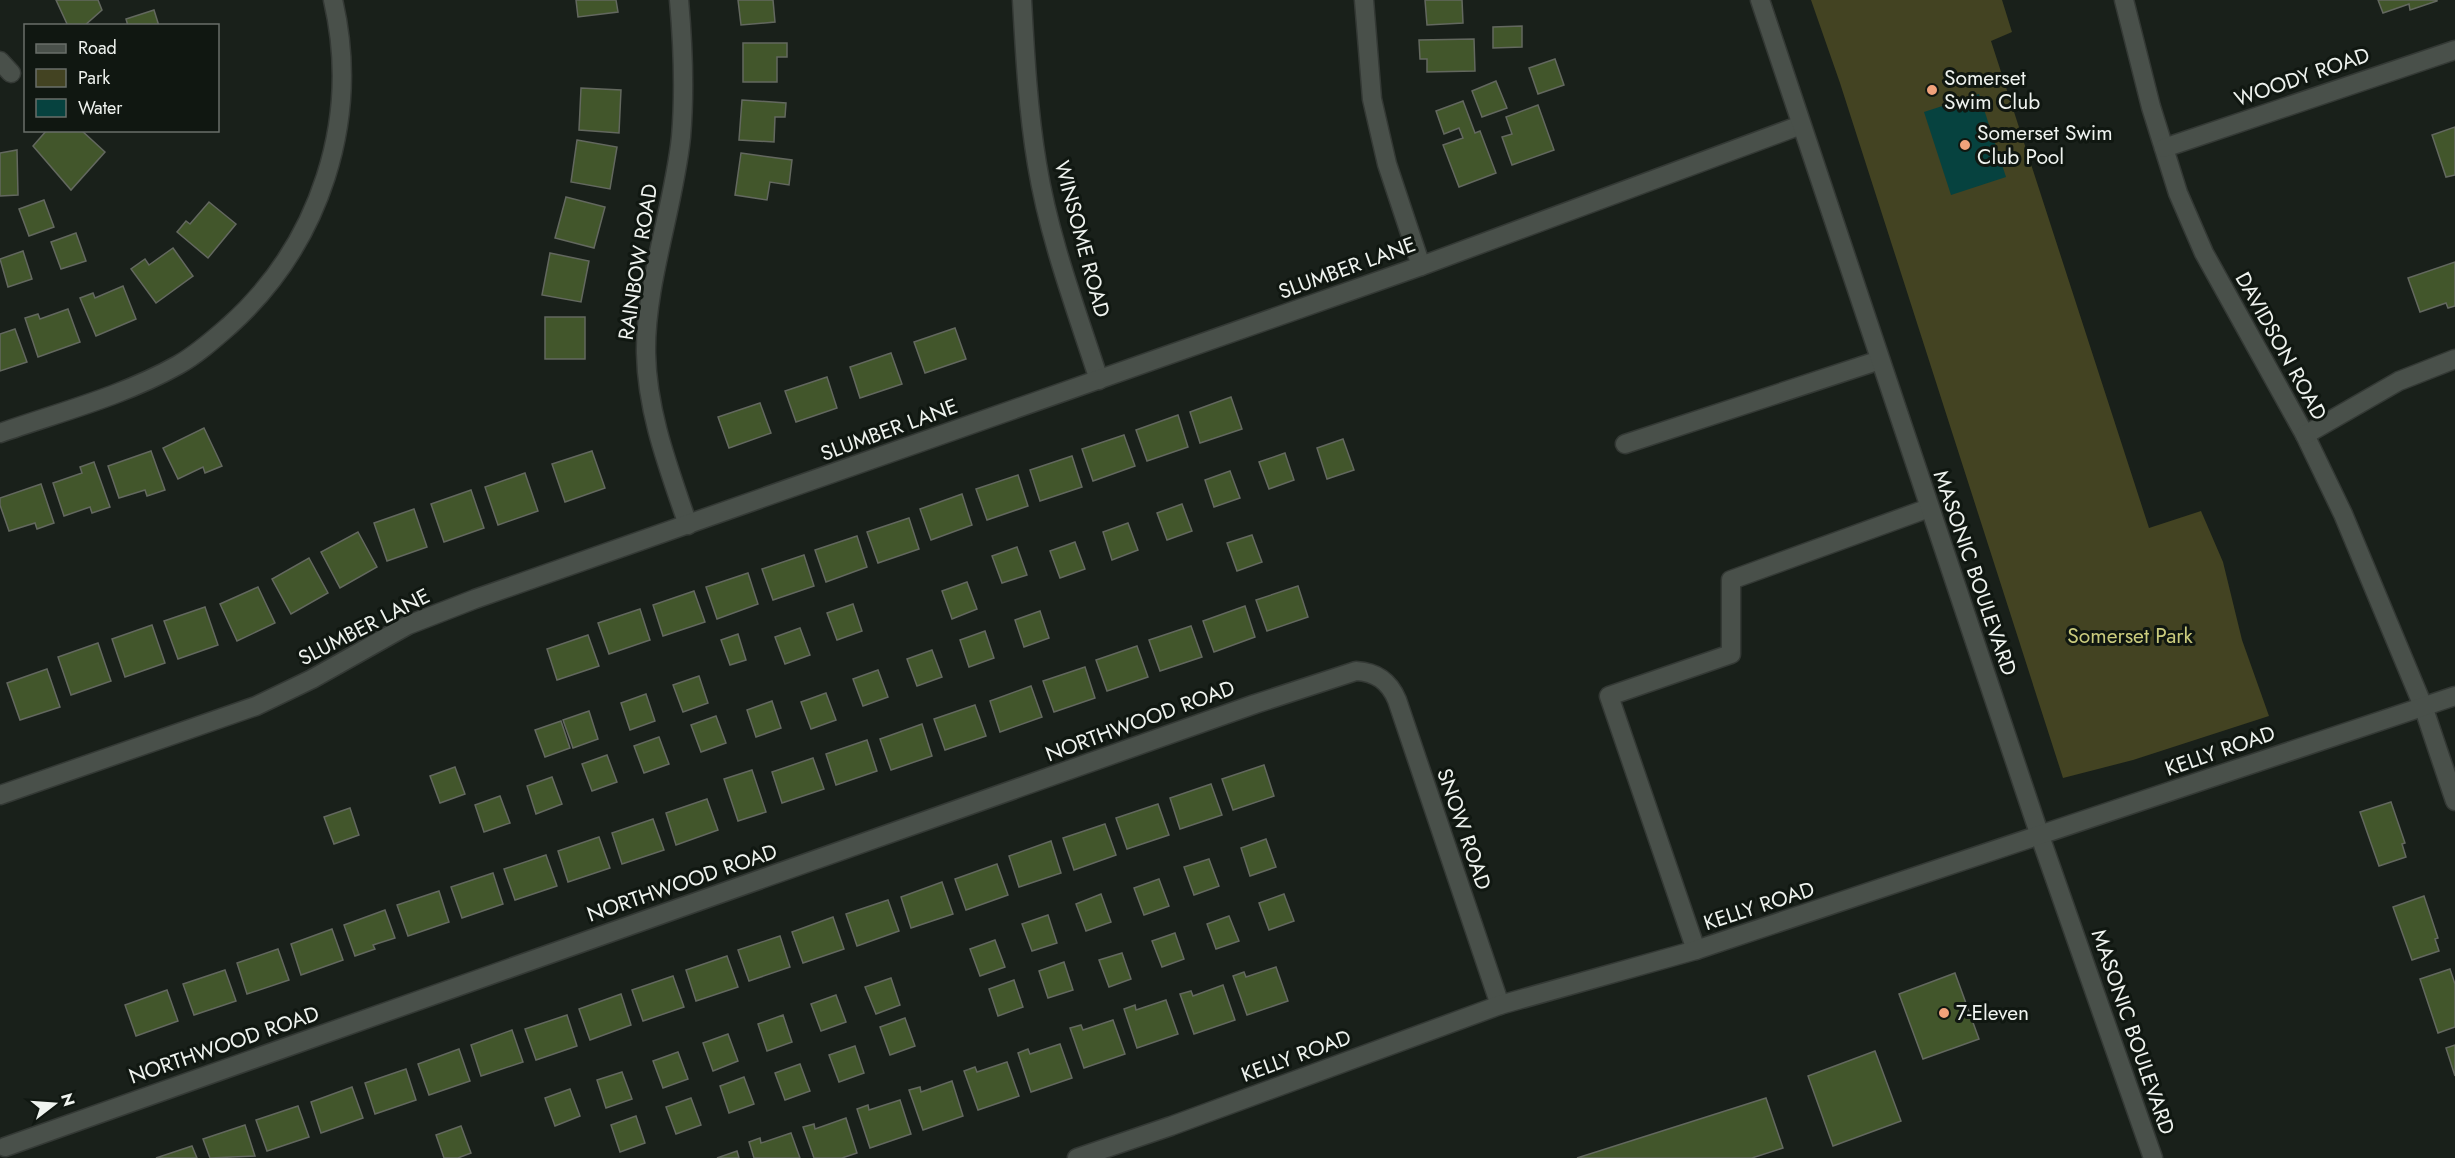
<svg xmlns="http://www.w3.org/2000/svg" width="2455" height="1158" font-family="Jost,sans-serif">
  <style>
    .green { fill: #434322 }
    .water { fill: #06423f }
    .building { fill: #42562b; stroke: #63685f; stroke-width: 1.5 }
    .lines { fill: none; stroke-linecap: round; stroke-linejoin: round }
    .minor-casing { stroke: #343935; stroke-width: 21 }
    .tertiary-casing { stroke: #343935; stroke-width: 21 }
    .minor { stroke: #49504a; stroke-width: 18 }
    .tertiary { stroke: #49504a; stroke-width: 18 }
    .poi-dot { fill: #f1a27b; stroke: #101711; stroke-width: 2 }
    .labels { text-anchor: middle; stroke-width: 6; stroke-linejoin: round; paint-order: stroke }
    .street-label { font-size: 21px; fill: #eff3ef; stroke: #101711 }
    .poi-label { font-size: 21px; fill: #eff3ef; stroke: #101711; text-anchor: start }
    .park-label { font-size: 21px; fill: #cbcc7e; stroke: #101711 }
  </style>
  <rect width="100%" height="100%" fill="#19201a"/>
  <path class="green" d="M1811 0H2002L2012 32 1991 41 2149 528 2201 511 2223 562 2242 640 2269 716 2133 760 2063 778 1840 83Z"/>
  <path class="water" d="M1979 94 2006 177 1951 195 1924 112Z"/>
  <g class="building">
    <path d="M56 0H98L102 10 84 26H68Z"/>
    <path d="M576 0H616L618 12 578 17Z"/>
    <path d="M738 0H773L775 22 741 25Z"/>
    <path d="M1425 0H1462L1463 23 1427 25Z"/>
    <path d="M2378 0H2437V1L2410 10 2409 4 2383 13Z"/>
    <path d="M154 10 159 26H128L126 19Z"/>
    <path d="M1522 26V47L1493 48V27Z"/>
    <path d="M1474 39 1475 71 1427 72V59H1420L1419 40Z"/>
    <path d="M743 43H787V57H777V82H743Z"/>
    <path d="M1555 59 1564 85 1538 94 1529 68Z"/>
    <path d="M1496 81 1507 108 1482 117 1472 91Z"/>
    <path d="M581 88 621 90 619 133 579 130Z"/>
    <path d="M742 100 786 103 785 117H775L774 142 739 140Z"/>
    <path d="M1463 101 1475 133 1480 131 1496 173 1459 187 1443 145 1463 138 1459 128 1444 134 1436 111Z"/>
    <path d="M1538 105 1554 150 1512 165 1502 137 1512 134 1506 117Z"/>
    <path d="M2455 127V175L2446 177 2432 135Z"/>
    <path d="M47 130H81L105 152 71 190 33 146Z"/>
    <path d="M577 140 617 147 610 189 571 182Z"/>
    <path d="M17 150 18 195 0 196V153Z"/>
    <path d="M741 153 792 160 789 185 770 182 767 200 735 195Z"/>
    <path d="M566 197 605 207 594 248 555 238Z"/>
    <path d="M44 200 54 227 29 236 19 209Z"/>
    <path d="M209 202 236 224 208 258 177 232 186 221 190 224Z"/>
    <path d="M76 233 86 261 61 269 51 242Z"/>
    <path d="M173 248 193 276 156 303 131 269 145 259 149 265Z"/>
    <path d="M23 251 32 279 8 287 0 259Z"/>
    <path d="M550 253 589 261 581 302 542 295Z"/>
    <path d="M2455 262V306L2448 308 2446 303 2420 312 2408 278Z"/>
    <path d="M123 286 136 319 96 336 80 298 93 293 95 298Z"/>
    <path d="M68 309 80 342 38 357 25 318 38 314 40 319Z"/>
    <rect x="545" y="317" width="40" height="42"/>
    <path d="M955 328 966 359 925 373 914 342Z"/>
    <path d="M15 329 27 362 0 371V334Z"/>
    <path d="M891 353 902 384 860 398 850 367Z"/>
    <path d="M827 377 837 408 796 422 785 391Z"/>
    <path d="M1231 397 1242 429 1200 443 1190 412Z"/>
    <path d="M760 403 771 433 729 448 718 417Z"/>
    <path d="M1178 415 1188 447 1147 461 1136 430Z"/>
    <path d="M204 428 222 466 205 473 203 467 178 479 163 448Z"/>
    <path d="M1124 435 1135 466 1093 481 1082 449Z"/>
    <path d="M1343 439 1354 470 1327 479 1317 448Z"/>
    <path d="M151 451 165 490 147 496 145 490 119 498 108 466Z"/>
    <path d="M592 451 605 488 565 502 552 464Z"/>
    <path d="M1285 453 1294 480 1269 489 1259 462Z"/>
    <path d="M1072 456 1082 487 1040 501 1030 470Z"/>
    <path d="M94 462 110 507 92 513 90 507 64 516 53 483 82 473 80 467Z"/>
    <path d="M1230 471 1240 498 1214 507 1205 480Z"/>
    <path d="M525 473 538 511 498 525 485 487Z"/>
    <path d="M1018 475 1028 506 987 520 976 489Z"/>
    <path d="M41 484 54 523 37 529 35 523 9 531 0 505V498Z"/>
    <path d="M471 490 484 528 444 542 431 504Z"/>
    <path d="M962 494 972 525 931 540 920 509Z"/>
    <path d="M1182 504 1192 531 1167 540 1157 513Z"/>
    <path d="M414 509 427 547 387 561 374 523Z"/>
    <path d="M909 518 919 549 878 563 867 532Z"/>
    <path d="M1128 523 1138 550 1112 560 1103 532Z"/>
    <path d="M358 532 377 567 340 588 321 552Z"/>
    <path d="M1252 535 1262 562 1237 571 1227 543Z"/>
    <path d="M857 536 867 567 826 582 815 550Z"/>
    <path d="M1075 542 1085 569 1060 578 1050 551Z"/>
    <path d="M1017 547 1027 575 1002 583 992 556Z"/>
    <path d="M804 555 814 586 773 600 762 569Z"/>
    <path d="M309 558 328 593 291 614 272 579Z"/>
    <path d="M748 573 758 604 717 619 706 587Z"/>
    <path d="M967 582 977 609 952 619 942 591Z"/>
    <path d="M1298 586 1308 617 1267 631 1256 600Z"/>
    <path d="M258 587 275 623 237 641 220 604Z"/>
    <path d="M694 591 705 622 663 636 653 605Z"/>
    <path d="M853 604 862 631 837 640 827 613Z"/>
    <path d="M1245 606 1255 637 1214 652 1203 621Z"/>
    <path d="M205 607 218 645 178 659 164 621Z"/>
    <path d="M640 609 650 640 609 654 598 623Z"/>
    <path d="M1040 611 1049 638 1024 647 1015 620Z"/>
    <path d="M152 625 165 663 125 677 112 639Z"/>
    <path d="M1191 626 1202 657 1160 671 1149 640Z"/>
    <path d="M800 628 810 655 785 664 775 637Z"/>
    <path d="M985 631 994 658 969 667 960 640Z"/>
    <path d="M738 634 746 660 730 665 721 640Z"/>
    <path d="M588 635 599 666 557 680 547 649Z"/>
    <path d="M98 643 111 681 71 695 58 657Z"/>
    <path d="M1137 646 1148 677 1107 691 1096 660Z"/>
    <path d="M932 650 942 677 917 686 907 659Z"/>
    <path d="M1085 667 1095 698 1054 712 1043 681Z"/>
    <path d="M47 669 60 707 20 720 7 683Z"/>
    <path d="M878 670 888 697 863 706 853 679Z"/>
    <path d="M699 676 708 703 683 712 673 685Z"/>
    <path d="M1031 686 1042 717 1000 732 990 701Z"/>
    <path d="M826 693 836 720 811 729 801 702Z"/>
    <path d="M646 694 655 721 630 730 621 703Z"/>
    <path d="M772 701 781 728 756 737 747 710Z"/>
    <path d="M975 705 986 736 945 750 934 719Z"/>
    <path d="M589 711 598 739 573 748 563 720Z"/>
    <path d="M716 716 726 743 701 752 691 725Z"/>
    <path d="M561 721 570 748 545 757 535 730Z"/>
    <path d="M922 724 932 756 891 770 880 739Z"/>
    <path d="M659 737 669 764 644 773 634 746Z"/>
    <path d="M867 740 877 771 836 785 826 754Z"/>
    <path d="M607 755 617 782 592 791 582 764Z"/>
    <path d="M813 758 824 789 782 803 772 772Z"/>
    <path d="M1264 765 1274 796 1233 810 1222 779Z"/>
    <path d="M455 767 465 794 440 803 430 776Z"/>
    <path d="M752 770 766 812 738 821 724 779Z"/>
    <path d="M552 777 562 804 536 814 527 786Z"/>
    <path d="M1211 784 1222 815 1180 829 1170 798Z"/>
    <path d="M500 796 510 823 484 832 475 805Z"/>
    <path d="M707 799 718 830 676 845 666 813Z"/>
    <path d="M2391 802 2405 843 2402 844 2406 857 2379 866 2360 812Z"/>
    <path d="M1158 804 1169 835 1127 849 1116 818Z"/>
    <path d="M350 808 359 835 334 844 324 817Z"/>
    <path d="M653 819 664 850 622 864 612 833Z"/>
    <path d="M1105 824 1116 855 1074 870 1063 838Z"/>
    <path d="M599 837 610 868 568 882 558 851Z"/>
    <path d="M1266 839 1276 867 1250 876 1241 848Z"/>
    <path d="M1051 841 1061 873 1019 887 1009 856Z"/>
    <path d="M546 855 557 886 515 900 504 869Z"/>
    <path d="M1209 859 1219 886 1194 895 1184 867Z"/>
    <path d="M997 864 1008 895 966 910 955 879Z"/>
    <path d="M493 873 503 904 462 918 451 887Z"/>
    <path d="M1159 879 1169 906 1144 915 1134 888Z"/>
    <path d="M942 882 953 914 911 928 901 897Z"/>
    <path d="M439 891 449 922 408 936 397 905Z"/>
    <path d="M1101 894 1111 922 1086 931 1076 904Z"/>
    <path d="M1284 894 1294 921 1269 930 1259 903Z"/>
    <path d="M2424 896 2438 938 2435 939 2439 951 2412 960 2393 907Z"/>
    <path d="M888 900 899 931 857 946 846 914Z"/>
    <path d="M385 910 395 938 373 945 375 949 355 956 344 925Z"/>
    <path d="M1048 915 1057 943 1032 951 1022 924Z"/>
    <path d="M1229 916 1239 941 1216 949 1207 924Z"/>
    <path d="M833 917 844 949 803 963 792 932Z"/>
    <path d="M332 929 343 960 301 975 291 944Z"/>
    <path d="M1175 933 1184 959 1162 967 1152 941Z"/>
    <path d="M780 936 790 967 749 981 738 950Z"/>
    <path d="M995 940 1005 967 980 976 970 949Z"/>
    <path d="M278 949 289 980 247 994 237 963Z"/>
    <path d="M1122 953 1131 979 1109 987 1099 960Z"/>
    <path d="M727 956 738 987 696 1001 686 970Z"/>
    <path d="M1064 962 1073 990 1048 998 1039 971Z"/>
    <path d="M1276 967 1288 1001 1247 1015 1233 976 1244 972 1246 977Z"/>
    <path d="M2450 969 2455 984V1027L2438 1033 2420 979Z"/>
    <path d="M225 970 236 1001 194 1015 183 984Z"/>
    <path d="M1955 973 1979 1039 1923 1059 1899 994Z"/>
    <path d="M673 976 684 1007 643 1021 632 990Z"/>
    <path d="M891 978 900 1005 876 1014 865 987Z"/>
    <path d="M1014 980 1023 1007 998 1016 989 989Z"/>
    <path d="M1223 985 1235 1020 1194 1034 1180 994 1191 991 1193 996Z"/>
    <path d="M167 990 178 1021 136 1036 125 1005Z"/>
    <path d="M621 994 631 1025 590 1040 579 1009Z"/>
    <path d="M836 995 846 1022 821 1031 811 1004Z"/>
    <path d="M1166 1000 1178 1034 1137 1048 1124 1009 1135 1005 1136 1010Z"/>
    <path d="M567 1015 577 1046 536 1060 525 1029Z"/>
    <path d="M783 1015 792 1042 767 1051 758 1024Z"/>
    <path d="M905 1018 915 1046 890 1055 880 1027Z"/>
    <path d="M1113 1020 1125 1054 1084 1068 1070 1028 1081 1025 1083 1030Z"/>
    <path d="M512 1030 523 1062 481 1076 471 1045Z"/>
    <path d="M728 1034 738 1061 713 1071 703 1043Z"/>
    <path d="M1060 1044 1072 1078 1031 1092 1018 1053 1028 1049 1030 1054Z"/>
    <path d="M2455 1045V1076L2446 1048Z"/>
    <path d="M855 1046 864 1073 839 1082 829 1055Z"/>
    <path d="M459 1049 470 1081 429 1095 418 1064Z"/>
    <path d="M1875 1051 1901 1121 1833 1146 1808 1076Z"/>
    <path d="M678 1052 688 1079 663 1088 653 1061Z"/>
    <path d="M1007 1062 1019 1096 978 1110 964 1071 975 1067 977 1072Z"/>
    <path d="M800 1064 810 1091 785 1100 775 1073Z"/>
    <path d="M406 1069 416 1100 375 1114 365 1083Z"/>
    <path d="M622 1072 632 1099 606 1108 597 1080Z"/>
    <path d="M744 1077 754 1104 729 1113 720 1086Z"/>
    <path d="M952 1081 963 1116 923 1130 909 1090 920 1087 921 1092Z"/>
    <path d="M352 1087 363 1118 321 1133 311 1102Z"/>
    <path d="M570 1089 580 1116 555 1126 545 1098Z"/>
    <path d="M691 1098 701 1125 676 1134 666 1107Z"/>
    <path d="M1766 1098 1783 1148 1752 1158H1577Z"/>
    <path d="M900 1100 911 1134 870 1148 857 1109 868 1105 869 1110Z"/>
    <path d="M298 1106 309 1137 267 1151 256 1120Z"/>
    <path d="M636 1116 645 1143 620 1152 611 1125Z"/>
    <path d="M846 1118 857 1153 842 1158H814L803 1127 814 1124 815 1129Z"/>
    <path d="M245 1125 255 1156 210 1158 203 1139Z"/>
    <path d="M461 1126 471 1153 458 1158H444L436 1135Z"/>
    <path d="M791 1133 800 1158H754L749 1142 760 1138 761 1143Z"/>
    <path d="M192 1146 197 1158H156Z"/>
    <path d="M737 1151 739 1158H717Z"/>
  </g>
  <g class="lines">
    <g class="minor-casing">
      <g id="minor">
        <path d="M679 0C683 45 685 91 681 137 674 207 645 283 646 353 647 413 669 469 688 525"/>
        <path d="M1022 0C1025 55 1028 110 1037 164 1049 238 1076 309 1099 380"/>
        <path d="M1364 0 1372 99 1387 164 1421 266"/>
        <path d="M2124 0 2151 107 2178 193 2204 253 2305 435 2343 514 2423 706 2455 801"/>
        <path d="M0 61 11 73"/>
        <path d="M2164 148 2455 50"/>
        <path d="M0 433C60 412 123 396 178 365 196 355 213 340 229 326 320 244 361 120 333 0"/>
        <path d="M2305 435 2399 381 2455 359"/>
        <path d="M1625 444 1880 360"/>
        <path d="M0 795 256 706 312 679 408 625 475 599 1421 266 1801 125"/>
        <path d="M1696 950 1609 696 1731 654V580L1929 508"/>
        <path d="M5 1147 1255 704 1356 671C1376 672 1389 681 1397 700L1500 1005"/>
      </g>
    </g>
    <g class="tertiary-casing">
      <g id="tertiary">
        <path d="M1760 0 2040 836 2153 1158"/>
        <path d="M1077 1158 1171 1126 1500 1005 1696 950 2455 696"/>
      </g>
    </g>
    <use href="#minor" class="minor"/>
    <use href="#tertiary" class="tertiary"/>
  </g>
  <g class="poi-dot">
    <circle cx="1932" cy="90" r="6"/>
    <circle cx="1965" cy="145" r="6"/>
    <circle cx="1944" cy="1013" r="6"/>
  </g>
  <g class="labels">
    <g class="street-label">
      <text transform="translate(2302 77) rotate(-19)" y="7">WOODY ROAD</text>
      <text transform="translate(1082 239) rotate(75)" y="7">WINSOME ROAD</text>
      <text transform="translate(638 262) rotate(-81)" y="7">RAINBOW ROAD</text>
      <text transform="translate(1347 268) rotate(-20)" y="7">SLUMBER LANE</text>
      <text transform="translate(2281 346) rotate(61)" y="7">DAVIDSON ROAD</text>
      <text transform="translate(889 430) rotate(-20)" y="7">SLUMBER LANE</text>
      <text transform="translate(1975 573) rotate(71)" y="7">MASONIC BOULEVARD</text>
      <text transform="translate(364 627) rotate(-27)" y="7">SLUMBER LANE</text>
      <text transform="translate(1140 721) rotate(-20)" y="7">NORTHWOOD ROAD</text>
      <text transform="translate(2220 751) rotate(-19)" y="7">KELLY ROAD</text>
      <text transform="translate(1464 829) rotate(71)" y="7">SNOW ROAD</text>
      <text transform="translate(682 883) rotate(-19)" y="7">NORTHWOOD ROAD</text>
      <text transform="translate(1759 906) rotate(-18)" y="7">KELLY ROAD</text>
      <text transform="translate(2133 1032) rotate(71)" y="7">MASONIC BOULEVARD</text>
      <text transform="translate(224 1045) rotate(-19)" y="7">NORTHWOOD ROAD</text>
      <text transform="translate(1296 1056) rotate(-20)" y="7">KELLY ROAD</text>
    </g>
    <g class="poi-label">
      <text x="1944" y="85">Somerset<tspan x="1944" dy="24">Swim Club</tspan></text>
      <text x="1977" y="140">Somerset Swim<tspan x="1977" dy="24">Club Pool</tspan></text>
      <text x="1956" y="1020">7-Eleven</text>
    </g>
    <g class="park-label">
      <text x="2130" y="643">Somerset Park</text>
    </g>
  </g>
  <rect x="24" y="24" width="195" height="108" fill="#101711" stroke="#696f6a" stroke-width="1.5"/>
  <rect x="36" y="44" width="30" height="9" fill="#49504a" stroke="#696f6a" stroke-width="1.5"/>
  <text x="78" y="54" font-size="18" fill="#eff3ef">Road</text>
  <rect x="36" y="69" width="30" height="18" fill="#434322" stroke="#696f6a" stroke-width="1.5"/>
  <text x="78" y="84" font-size="18" fill="#eff3ef">Park</text>
  <rect x="36" y="99" width="30" height="18" fill="#06423f" stroke="#696f6a" stroke-width="1.5"/>
  <text x="78" y="114" font-size="18" fill="#eff3ef">Water</text>
  <g transform="translate(54 1104) rotate(73)" stroke="#101711" stroke-width="4.5" paint-order="stroke">
  <path d="M0-4.5L10 22L0 15L-10 22Z" fill="#eff3ef"/>
  <text y="-9" font-size="16" font-weight="bold" text-anchor="middle" fill="#eff3ef">N</text>
  </g>
</svg>
